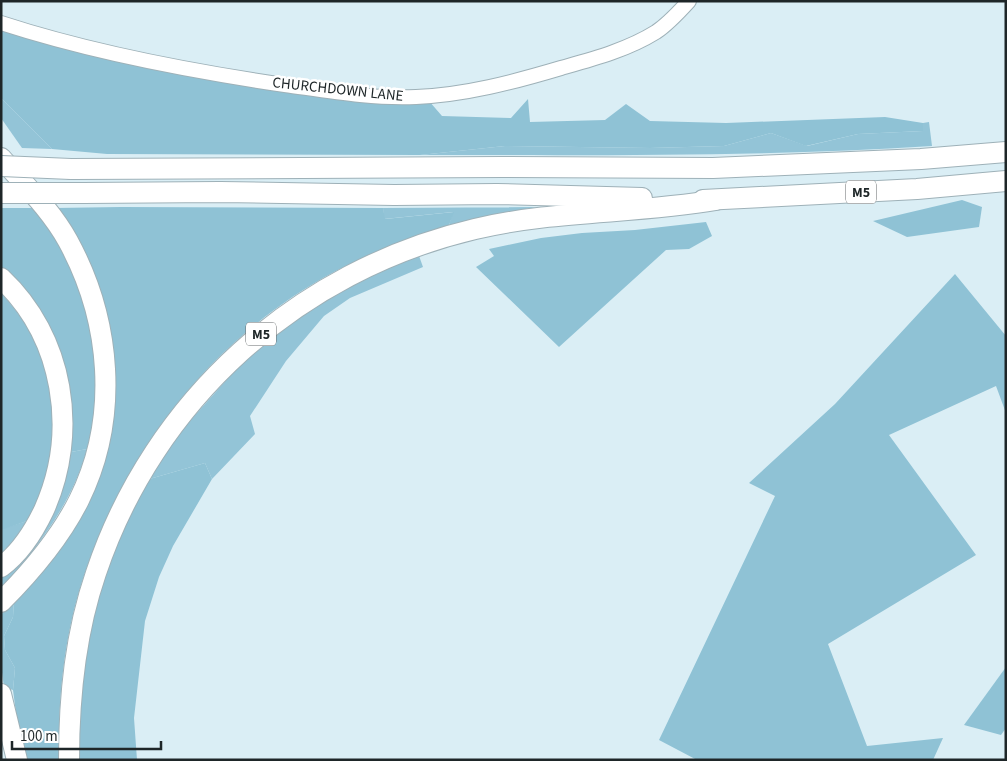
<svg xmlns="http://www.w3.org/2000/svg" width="1007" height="761" font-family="'Source Sans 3',sans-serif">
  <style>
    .green { fill: #93c4d7 }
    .forest { fill: #8fc2d5 }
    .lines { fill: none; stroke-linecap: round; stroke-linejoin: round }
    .minor-casing { stroke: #9eb1b8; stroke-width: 16 }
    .highway-casing { stroke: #9eb1b8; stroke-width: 22 }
    .minor { stroke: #fff; stroke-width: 14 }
    .highway { stroke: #fff; stroke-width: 20 }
    .highway-bridge-casing { stroke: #9eb1b8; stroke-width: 22; stroke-linecap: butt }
    .highway-bridge { stroke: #fff; stroke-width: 20 }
    .labels { text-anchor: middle; stroke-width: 5; stroke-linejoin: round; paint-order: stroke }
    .shield { fill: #fff; stroke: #626768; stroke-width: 1 }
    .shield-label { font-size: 14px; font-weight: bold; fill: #1e2628 }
    .street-label { font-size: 15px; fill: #1e2628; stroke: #fff }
  </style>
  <rect width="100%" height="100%" fill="#daeef5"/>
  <g class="green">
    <path d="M1 98 52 149 22 148 1 118Z"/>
    <path d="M929 122 932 146C762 157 591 155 420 155L505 146 650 148 724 146 771 133 807 146 858 134 923 131V123Z"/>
    <path d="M537 207 496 214 449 225 453 212 384 219 383 208Z"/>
    <path d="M418 253 423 267 350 298 324 316 286 361 250 416 255 434 212 479 205 463 146 480 180 432 246 358 318 300Z"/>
    <path d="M87 449C72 505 36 547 1 592V572L66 453Z"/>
    <path d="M27 521 20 534 1 556V529Z"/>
    <path d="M14 598 13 617 4 636 5 650 15 668 13 690 4 687 1 665V615Z"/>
  </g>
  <g class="forest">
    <path d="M1 28 49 42 429 101 442 116 511 118 528 99 530 122 605 120 626 104 650 121 726 123 885 117 923 123V131L858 134 806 146 771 133 724 146 650 148 505 146 420 155 107 154 52 149 1 98Z"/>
    <path d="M962 200 982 207 979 227 907 237 873 221Z"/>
    <path d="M121 207 383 208 385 219 454 212 449 225C409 237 371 252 334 272 205 341 110 469 74 610 62 659 58 709 59 760H26L18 728 13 690 15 668 5 650 4 636 13 617 14 598 45 562 113 392 55 208Z"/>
    <path d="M1 208H33C40 216 48 223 53 231 94 294 106 377 87 449L66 453 67 399 1 273Z"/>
    <path d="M706 222 712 236 689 249 666 250 559 347 476 267 494 256 489 249 541 238 582 233 635 230Z"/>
    <path d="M955 274 1006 336V413L996 386 889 435 976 555 828 644 867 746 943 738 933 760H697L659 740 775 496 749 483 835 404Z"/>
    <path d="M1 293C11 304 21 316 29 330 56 380 61 444 40 497 37 505 32 513 27 521L4 529H1Z"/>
    <path d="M205 463 212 479 173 546 159 577 145 621 134 718 137 760H75L80 674 106 564 146 480Z"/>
    <path d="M1006 667V728L1001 735 964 725Z"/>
  </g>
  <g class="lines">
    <g class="minor-casing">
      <path id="minor" d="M1 23C93 53 189 71 285 85 328 91 372 99 416 97 465 95 514 82 561 68 593 59 627 50 656 32 668 24 679 12 689 1"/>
    </g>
    <g class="highway-casing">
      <g id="highway">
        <path d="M1 158C24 184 51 210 68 241 111 320 120 417 79 500 60 538 31 572 1 602"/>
        <path d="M71 169 502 167 713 168 921 159 1006 152"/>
        <path d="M83 193 220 192 394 195 497 194 642 198"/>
        <path d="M703 200 917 189 1006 181"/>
        <path d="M1 278C64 337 79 432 44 510 34 531 20 553 1 567"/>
        <path d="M1 694 17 760"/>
        <path d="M69 760C69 696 75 634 96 573 154 400 297 271 475 229 554 210 636 214 716 200"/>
      </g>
    </g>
    <use href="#minor" class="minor"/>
    <use href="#highway" class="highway"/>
    <g class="highway-bridge-casing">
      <g id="highway-bridge">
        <path d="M1 166 71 169"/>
        <path d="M1 193H83"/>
      </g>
    </g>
    <use href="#highway-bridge" class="highway-bridge"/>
  </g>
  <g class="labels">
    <g class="shield">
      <rect x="846" y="180.5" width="30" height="23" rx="4"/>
      <rect x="246" y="322.5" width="30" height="23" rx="4"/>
    </g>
    <g class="shield-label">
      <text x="861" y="197">M5</text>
      <text x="261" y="339">M5</text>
    </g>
    <g class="street-label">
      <text transform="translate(338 89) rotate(6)" y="5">CHURCHDOWN LANE</text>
    </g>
  </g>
  <rect width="1007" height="761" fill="none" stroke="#1e2628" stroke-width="5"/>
  <path d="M12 741v8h149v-8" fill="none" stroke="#1e2628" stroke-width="2.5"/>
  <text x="20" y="741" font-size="15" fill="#1e2628" stroke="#ffffff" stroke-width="4" paint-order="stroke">100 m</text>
</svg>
